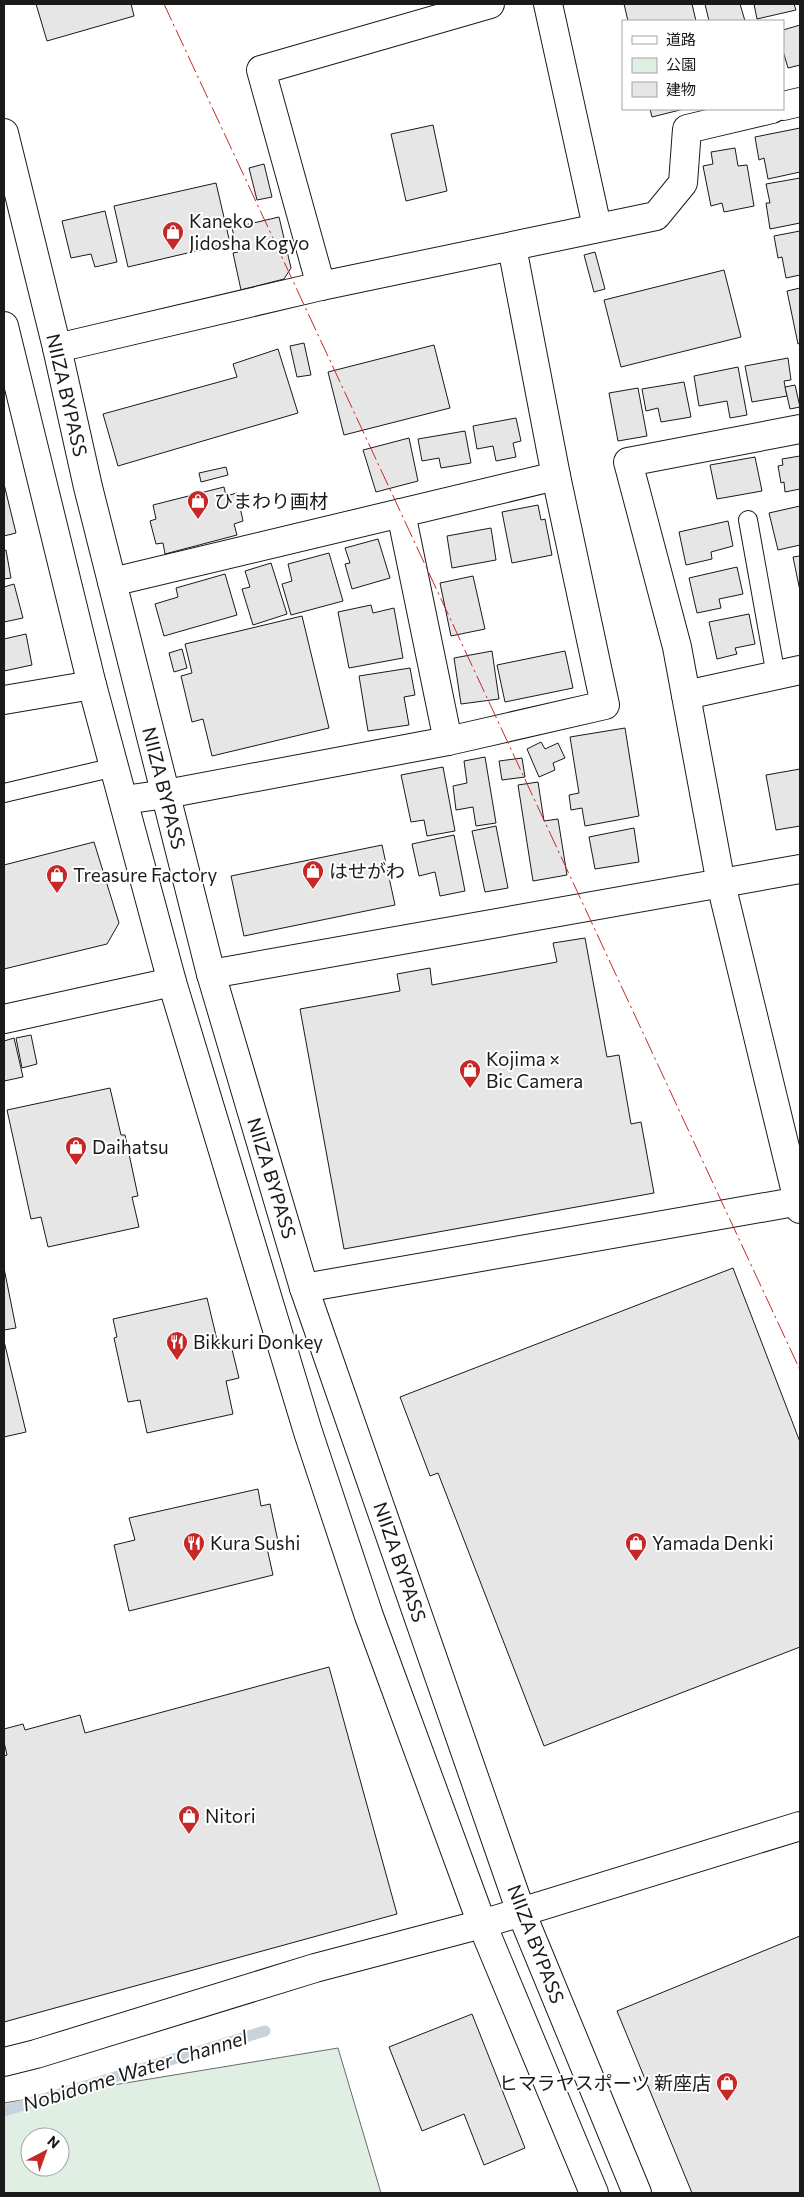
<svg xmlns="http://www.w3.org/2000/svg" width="804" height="2197" font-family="Commissioner,'Noto Sans JP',sans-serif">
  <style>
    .green { fill: #e0efe3; stroke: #6a6a6a; fill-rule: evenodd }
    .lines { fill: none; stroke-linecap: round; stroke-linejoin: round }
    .stream { stroke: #c6d2dc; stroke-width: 11 }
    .building { fill: #e6e6e6; stroke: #1a1a1a }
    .lane-casing { stroke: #1a1a1a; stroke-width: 20 }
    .street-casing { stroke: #1a1a1a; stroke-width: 30 }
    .secondary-casing { stroke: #1a1a1a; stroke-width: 30 }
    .highway-casing { stroke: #1a1a1a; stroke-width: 30 }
    .lane { stroke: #fff; stroke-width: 18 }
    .street { stroke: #fff; stroke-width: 28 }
    .secondary { stroke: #fff; stroke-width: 28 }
    .highway { stroke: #fff; stroke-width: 28 }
    .power { stroke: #c62828; stroke-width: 1; stroke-dasharray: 18 4 2.5 4; stroke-linecap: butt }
    .labels { text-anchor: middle; stroke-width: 4; stroke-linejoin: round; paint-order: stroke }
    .poi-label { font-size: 19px; fill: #1a1a1a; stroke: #fff; text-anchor: start }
    .street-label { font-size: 19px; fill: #1a1a1a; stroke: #fff }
    .water-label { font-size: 20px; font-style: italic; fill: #1a1a1a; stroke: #fff }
  </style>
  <rect width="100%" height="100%" fill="#fff"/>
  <path class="green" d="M338 2048 381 2193H4V2103ZM30 2137H60V2167H30Z"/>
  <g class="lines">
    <path class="stream" d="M4 2111 265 2031"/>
  </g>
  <g class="building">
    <path d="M36 4H131L134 16 47 41Z"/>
    <path d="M624 4H692L696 21H628Z"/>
    <path d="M705 4H740L745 21H709Z"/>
    <path d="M754 4H794L796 10 757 19Z"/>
    <path d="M800 25V65L788 68 783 51V30Z"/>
    <path d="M650 109H684L652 117Z"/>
    <path d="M433 125 447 191 406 201 391 134Z"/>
    <path d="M800 128V172L768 179 764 158 759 160 755 137Z"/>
    <path d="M735 148 738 166 747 165 754 206 724 212 722 203 711 206 703 166 713 164 711 152Z"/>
    <path d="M264 164 272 197 257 200 249 168Z"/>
    <path d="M800 178V223L770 229 766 203H770L766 184Z"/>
    <path d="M216 183 230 243 128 267 114 206Z"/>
    <path d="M105 211 117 262 95 267 91 254 71 258 62 221Z"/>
    <path d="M279 217 291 268 284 279 241 290 233 253 238 252 232 228Z"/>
    <path d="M800 231V275L786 278 782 257 778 258 774 236Z"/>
    <path d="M595 252 605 289 594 292 584 255Z"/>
    <path d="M724 270 741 337 621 367 604 300Z"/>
    <path d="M800 288V343L798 344 787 291Z"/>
    <path d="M304 343 311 375 297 377 290 346Z"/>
    <path d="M434 345 450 408 344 435 328 372Z"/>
    <path d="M278 349 298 413 118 466 103 414 237 377 233 364Z"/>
    <path d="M788 358 791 380 784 381 787 396 752 402 745 366Z"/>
    <path d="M738 367 747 415 730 418 727 401 699 406 694 376Z"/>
    <path d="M684 382 691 417 661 422 658 408 646 411 642 389Z"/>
    <path d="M795 385 800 407 790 409 785 387Z"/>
    <path d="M638 388 647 436 618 441 609 393Z"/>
    <path d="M516 418 521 441 513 443 516 457 496 461 493 446 477 449 473 426Z"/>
    <path d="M465 431 471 463 441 468 439 458 422 461 418 439Z"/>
    <path d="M409 438 418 481 376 492 363 450Z"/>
    <path d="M800 456V489L785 492 784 482 781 483 778 466 783 465 782 459Z"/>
    <path d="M755 457 762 491 717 499 710 465Z"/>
    <path d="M226 467 228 475 201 482 199 473Z"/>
    <path d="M4 484 16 533 4 536Z"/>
    <path d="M224 487 226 496 237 493 243 521 234 524 237 535 165 554 163 543 156 544 150 521 156 519 153 505Z"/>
    <path d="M538 505 541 520 545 519 552 555 512 563 502 512Z"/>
    <path d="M800 506V545L778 550 769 513Z"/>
    <path d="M728 521 733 546 711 552 712 559 686 565 679 532Z"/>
    <path d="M491 528 496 560 452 568 447 536Z"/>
    <path d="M378 539 390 578 352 589 345 564 350 563 345 548Z"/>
    <path d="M6 550 11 578 4 579V551Z"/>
    <path d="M329 553 343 601 291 615 282 584 292 581 288 564Z"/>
    <path d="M800 556V591L793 557Z"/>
    <path d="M271 563 287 614 253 625 242 589 250 587 245 571Z"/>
    <path d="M737 567 743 594 719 599 721 608 697 613 689 578Z"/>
    <path d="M225 574 237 615 164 636 155 604 178 597 176 588Z"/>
    <path d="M473 576 485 629 451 636 440 583Z"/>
    <path d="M14 584 23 618 4 622V587Z"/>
    <path d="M371 605 373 613 394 608 403 658 349 668 338 612Z"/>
    <path d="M749 614 755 644 735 648 737 654 717 659 709 622Z"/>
    <path d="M302 616 329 728 212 756 203 719 192 722 181 676 192 673 185 644Z"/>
    <path d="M26 634 32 665 4 671V639Z"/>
    <path d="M182 649 187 668 174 672 169 653Z"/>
    <path d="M492 651 499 699 461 704 454 658Z"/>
    <path d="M565 651 573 688 505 702 497 665Z"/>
    <path d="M410 668 415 695 404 697 409 725 368 731 359 676Z"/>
    <path d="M625 728 639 816 585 826 582 808 571 810 569 795 579 793 570 737Z"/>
    <path d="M541 742 545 749 558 743 565 758 553 763 555 770 539 777 527 749Z"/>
    <path d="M485 757 496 823 476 826 473 807 456 810 453 786 467 783 464 761Z"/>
    <path d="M522 758 525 777 502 780 499 761Z"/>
    <path d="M443 767 455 831 427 836 424 820 411 822 401 775Z"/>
    <path d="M800 769V826L776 830 766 775Z"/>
    <path d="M538 782 544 821 558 819 567 875 533 881 518 785Z"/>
    <path d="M496 826 508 888 485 892 472 831Z"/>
    <path d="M634 828 639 862 595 869 589 837Z"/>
    <path d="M454 835 465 891 440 896 435 872 419 876 412 844Z"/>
    <path d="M94 842 119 923 107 944 4 969V865Z"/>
    <path d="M382 845 395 905 244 936 231 876Z"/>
    <path d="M585 938 607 1057 619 1055 631 1124 641 1122 654 1193 344 1249 300 1009 400 991 397 974 430 968 432 985 557 962 553 943Z"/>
    <path d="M31 1035 37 1064 22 1068 16 1038Z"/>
    <path d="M14 1038 23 1077 4 1081V1041Z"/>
    <path d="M110 1088 121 1135H125L138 1196 132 1197 139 1227 48 1247 41 1217 31 1219 7 1110Z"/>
    <path d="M4 1268 16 1328 4 1330Z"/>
    <path d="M733 1268 800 1442V1649V1647L544 1746 438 1473 430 1476 400 1397Z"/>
    <path d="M207 1298 218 1344 230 1341 239 1378 226 1381 233 1414 147 1433 140 1400 128 1402 114 1338 117 1337 113 1319Z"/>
    <path d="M4 1341 26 1432 4 1437Z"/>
    <path d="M258 1489 261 1506 270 1504 279 1546 267 1548 273 1575 129 1611 114 1545 135 1540 129 1518Z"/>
    <path d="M329 1667 397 1914 4 2022V1756L7 1755 4 1742V1729L23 1724 25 1730 80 1715 85 1733Z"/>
    <path d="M800 1936V2193H692L617 2011Z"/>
    <path d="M472 2014 525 2148 484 2165 464 2114 422 2131 389 2047Z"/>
  </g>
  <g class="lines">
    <g class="lane-casing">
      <g id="lane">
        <path d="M748 520 776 676"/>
        <path d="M4 793 115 767"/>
      </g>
    </g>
    <g class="street-casing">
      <g id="street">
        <path d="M548 4 597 227"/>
        <path d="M783 106 800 102"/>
        <path d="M321 286 261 70 490 4"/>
        <path d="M57 348 321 286 656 216 683 183 687 129 772 109"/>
        <path d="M800 429 628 462 677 647 721 884 800 1209"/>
        <path d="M401 513 448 741"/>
        <path d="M112 582 556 476"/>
        <path d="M686 695 800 670"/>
        <path d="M4 700 92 685"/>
        <path d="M124 800 166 794 448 741 605 705 556 476 512 247"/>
        <path d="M211 974 800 869"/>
        <path d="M4 1019 172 982"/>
        <path d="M304 1288 800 1201"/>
        <path d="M4 2062 36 2054 315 1968 482 1924"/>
      </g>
    </g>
    <g class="secondary-casing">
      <path id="secondary" d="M482 1924 800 1826"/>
    </g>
    <g class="highway-casing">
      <g id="highway">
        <path d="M4 133 57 348 88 487 211 974 304 1288 521 1912 637 2193"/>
        <path d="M4 326 92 685 172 982 308 1432 369 1616 482 1924 594 2193"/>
      </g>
    </g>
    <use href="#lane" class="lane"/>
    <use href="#street" class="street"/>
    <use href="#secondary" class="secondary"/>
    <use href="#highway" class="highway"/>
    <path class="power" d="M164 4 800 1370"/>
  </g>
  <defs>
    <g id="shop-pin" transform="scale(1.125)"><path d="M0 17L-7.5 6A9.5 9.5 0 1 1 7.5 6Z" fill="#c62828" stroke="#fff"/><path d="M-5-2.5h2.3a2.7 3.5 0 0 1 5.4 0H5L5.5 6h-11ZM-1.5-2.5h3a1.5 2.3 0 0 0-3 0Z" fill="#fff"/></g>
    <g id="restaurant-pin" transform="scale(1.125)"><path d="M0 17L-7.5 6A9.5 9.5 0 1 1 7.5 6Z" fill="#c62828" stroke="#fff"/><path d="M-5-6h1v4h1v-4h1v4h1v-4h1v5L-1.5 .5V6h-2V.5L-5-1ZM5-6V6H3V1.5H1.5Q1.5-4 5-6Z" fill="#fff"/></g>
  </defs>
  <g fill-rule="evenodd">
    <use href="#shop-pin" x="173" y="232"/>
    <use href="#shop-pin" x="198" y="501"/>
    <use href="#shop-pin" x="313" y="871"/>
    <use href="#shop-pin" x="57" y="875"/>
    <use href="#shop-pin" x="470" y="1070"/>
    <use href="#shop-pin" x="76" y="1147"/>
    <use href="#restaurant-pin" x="177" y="1342"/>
    <use href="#restaurant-pin" x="194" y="1543"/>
    <use href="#shop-pin" x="636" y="1543"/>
    <use href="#shop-pin" x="189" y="1816"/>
    <use href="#shop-pin" x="727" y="2083"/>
  </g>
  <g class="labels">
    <g class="poi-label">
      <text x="189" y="228">Kaneko<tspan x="189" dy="22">Jidosha Kogyo</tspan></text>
      <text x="214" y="508">ひまわり画材</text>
      <text x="329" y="878">はせがわ</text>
      <text x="73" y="882">Treasure Factory</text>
      <text x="486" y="1066">Kojima ×<tspan x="486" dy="22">Bic Camera</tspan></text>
      <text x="92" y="1154">Daihatsu</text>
      <text x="193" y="1349">Bikkuri Donkey</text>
      <text x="210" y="1550">Kura Sushi</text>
      <text x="652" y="1550">Yamada Denki</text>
      <text x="205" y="1823">Nitori</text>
      <text x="711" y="2090" text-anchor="end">ヒマラヤスポーツ 新座店</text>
    </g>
    <g class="street-label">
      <text transform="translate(67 395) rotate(77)" y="7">NIIZA BYPASS</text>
      <text transform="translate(164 788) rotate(76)" y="7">NIIZA BYPASS</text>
      <text transform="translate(272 1178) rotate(73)" y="7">NIIZA BYPASS</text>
      <text transform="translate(400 1562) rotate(71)" y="7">NIIZA BYPASS</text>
      <text transform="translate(536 1944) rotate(69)" y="7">NIIZA BYPASS</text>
    </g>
    <g class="water-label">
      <text transform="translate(135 2071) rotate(-17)" y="7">Nobidome Water Channel</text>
    </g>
  </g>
  <rect width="804" height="2197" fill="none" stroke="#1a1a1a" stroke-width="10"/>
  <rect x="622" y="20" width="162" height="90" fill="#ffffff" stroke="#a3a3a3"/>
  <rect x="632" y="36" width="25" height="8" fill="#ffffff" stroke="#a3a3a3"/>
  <text x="666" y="45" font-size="15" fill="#1a1a1a">道路</text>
  <rect x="632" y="58" width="25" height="15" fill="#e0efe3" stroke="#a3a3a3"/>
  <text x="666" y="70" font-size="15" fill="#1a1a1a">公園</text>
  <rect x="632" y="82" width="25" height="15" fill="#e6e6e6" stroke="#a3a3a3"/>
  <text x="666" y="95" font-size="15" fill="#1a1a1a">建物</text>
  <g transform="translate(45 2152) rotate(41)"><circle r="24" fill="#ffffff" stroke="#a3a3a3"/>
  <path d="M0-4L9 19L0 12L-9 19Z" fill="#c62828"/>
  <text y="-8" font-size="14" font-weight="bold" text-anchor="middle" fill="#1a1a1a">N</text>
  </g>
</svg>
